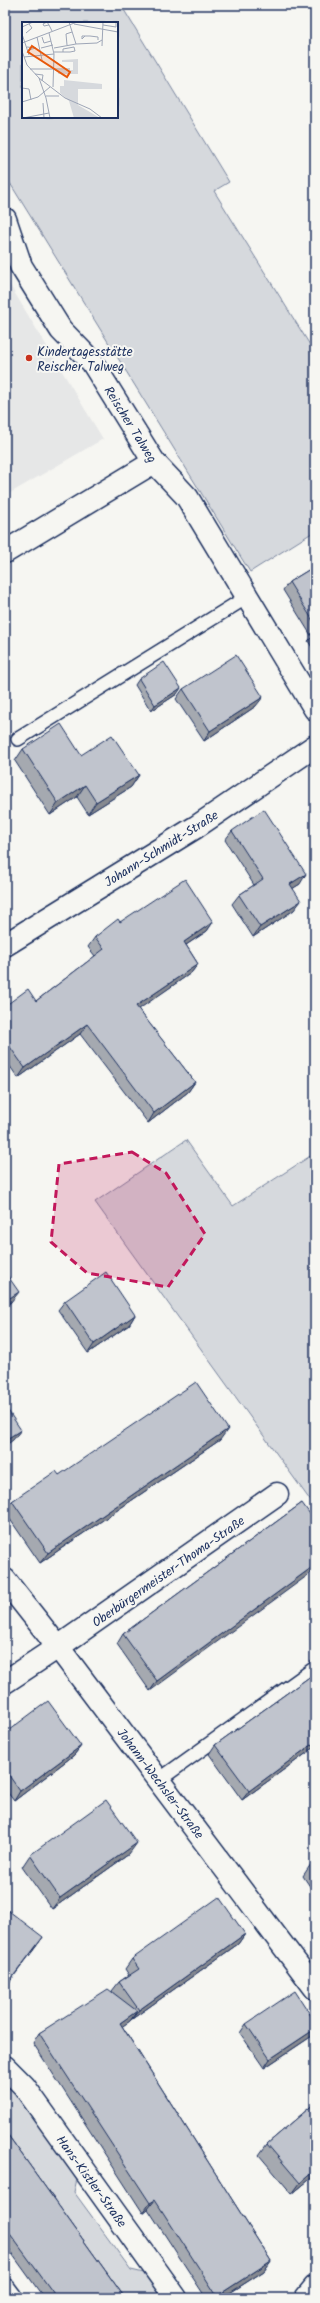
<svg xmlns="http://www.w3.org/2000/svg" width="320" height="2303" font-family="Kalam,sans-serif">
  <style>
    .built { fill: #e6e7e7 }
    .green { fill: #d6d9dd; stroke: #78849e; fill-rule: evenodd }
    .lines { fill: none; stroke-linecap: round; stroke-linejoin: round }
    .lane-casing { stroke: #1b2f5e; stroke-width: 16 }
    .street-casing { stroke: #1b2f5e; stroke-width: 25 }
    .lane { stroke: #f6f6f2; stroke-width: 13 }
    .street { stroke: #f6f6f2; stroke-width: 22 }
    .wall { fill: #a5a9b0; stroke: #1b2f5e }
    .shaded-wall { fill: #868990; stroke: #1b2f5e }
    .building { fill: #c0c4cd; stroke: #1b2f5e }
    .marked { fill: #c2185b; fill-opacity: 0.2; stroke: #c2185b; stroke-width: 3; stroke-dasharray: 8 5; stroke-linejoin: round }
    .poi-dot { fill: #c8321e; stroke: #f6f6f2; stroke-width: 1.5 }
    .labels { text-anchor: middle; stroke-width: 4; stroke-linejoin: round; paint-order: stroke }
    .poi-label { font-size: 13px; fill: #1b2f5e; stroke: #f6f6f2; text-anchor: start }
    .street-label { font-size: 13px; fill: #1b2f5e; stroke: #f6f6f2 }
    .inset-road { fill: none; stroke: #9ea6b7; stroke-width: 1 }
    .view { fill: #e8590c; fill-opacity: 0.15; stroke: #e8590c; stroke-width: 2 }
    .inset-edge { fill: none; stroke: #1b2f5e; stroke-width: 2 }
  </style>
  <rect width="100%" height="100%" fill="#f6f6f2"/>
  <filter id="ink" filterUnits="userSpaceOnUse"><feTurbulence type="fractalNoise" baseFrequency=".025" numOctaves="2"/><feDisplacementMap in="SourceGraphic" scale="8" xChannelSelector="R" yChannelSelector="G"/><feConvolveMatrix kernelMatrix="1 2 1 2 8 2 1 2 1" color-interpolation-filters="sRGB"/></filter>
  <g filter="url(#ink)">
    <path class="built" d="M5 277 103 439 5 496Z"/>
    <g class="green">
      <path d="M5 5H121L229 182 214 191 315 353V531L250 572 5 175ZM23 23H117V117H23Z"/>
      <path d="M186 1140 233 1206 315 1153V1507L95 1202Z"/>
      <path d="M5 2084 15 2093 77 2179 74 2192 131 2270 144 2273 162 2298H98L5 2148Z"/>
    </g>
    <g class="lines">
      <g class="lane-casing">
        <g id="lane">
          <path d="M18 739 247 597"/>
          <path d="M159 1780 315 1668"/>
        </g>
      </g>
      <g class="street-casing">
        <g id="street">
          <path d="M5 219 21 266 61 330 92 362 154 462 187 497 315 709"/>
          <path d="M5 552 154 462"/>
          <path d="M5 945 196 827 315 746"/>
          <path d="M5 1580 58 1647 315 1988"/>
          <path d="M5 1682 58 1647 277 1494"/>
          <path d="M5 2067 24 2086 176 2298"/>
          <path d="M5 2290 11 2298"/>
          <path d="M306 2298 315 2287"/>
        </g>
      </g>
      <use href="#lane" class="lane"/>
      <use href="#street" class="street"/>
    </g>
    <g class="wall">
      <path d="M315 566V652L308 641 312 637 283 590 289 582Z"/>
      <path d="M139 679 177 694 151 711 135 685Z"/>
      <path d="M183 689 256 706 204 741 176 699Z"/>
      <path d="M23 749 81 755 139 775 131 787 88 814 77 797 50 815 15 761Z"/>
      <path d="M232 831 300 884 293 888 294 910 253 937 232 904 239 895 254 885 225 840Z"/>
      <path d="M120 922H213L207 931 186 945 198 964 191 973 138 1009 195 1082 188 1092 148 1123 80 1034 18 1078 5 1059V1006L36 1001 95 956 88 947 95 937Z"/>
      <path d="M65 1301 135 1315 129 1325 88 1353 58 1310Z"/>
      <path d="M220 1440 40 1563 5 1512V1511L12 1501 59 1475Z"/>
      <path d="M302 1503 150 1691 117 1644 123 1634Z"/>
      <path d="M315 1673V1747L242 1800 209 1754 215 1745Z"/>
      <path d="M5 1733 81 1746 74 1755 14 1801 5 1789Z"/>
      <path d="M129 1854 52 1909 22 1867 30 1855Z"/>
      <path d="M315 1862V1894L303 1876 311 1864Z"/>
      <path d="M245 1934 238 1944 132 2019 130 2021 122 2026 271 2261 264 2271 222 2298H206L148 2209 143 2213 33 2043 39 2033 113 1993 112 1991 119 1982 129 1975 125 1969 132 1959Z"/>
      <path d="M246 2024 312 2036 264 2068 240 2033Z"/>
      <path d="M315 2103V2175L292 2194 259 2155 267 2144Z"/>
      <path d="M5 2131 125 2298H44L5 2244Z"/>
    </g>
    <g class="shaded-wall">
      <path d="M181 688 177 694 151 711 155 705Z"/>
      <path d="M263 697 256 706 204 741 210 731Z"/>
      <path d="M139 775 131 787 88 814 96 802Z"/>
      <path d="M85 785 77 797 50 815 58 803Z"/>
      <path d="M306 874 300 884 284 894 290 884Z"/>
      <path d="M301 901 294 910 253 937 260 927Z"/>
      <path d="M213 922 207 931 177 951 184 942Z"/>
      <path d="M198 964 191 973 129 1016 136 1006Z"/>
      <path d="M87 1024 80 1034 18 1078 25 1068Z"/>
      <path d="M195 1082 188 1092 148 1123 154 1113Z"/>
      <path d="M19 1292 11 1302 5 1307V1301Z"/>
      <path d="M135 1315 129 1325 88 1353 94 1344Z"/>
      <path d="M228 1429 220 1440 40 1563 48 1553Z"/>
      <path d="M21 1430 13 1440 5 1446V1440Z"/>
      <path d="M315 1565V1570L150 1691 157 1681Z"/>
      <path d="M315 1742V1747L242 1800 249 1791Z"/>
      <path d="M81 1746 74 1755 14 1801 20 1791Z"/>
      <path d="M137 1843 129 1854 52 1909 60 1898Z"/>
      <path d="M245 1934 238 1944 132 2019 139 2010Z"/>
      <path d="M43 1937 35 1948 5 1988V1987Z"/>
      <path d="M137 2011 130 2021 113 2033 120 2023Z"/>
      <path d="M315 2029V2031L312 2036 264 2068 270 2059Z"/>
      <path d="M315 2170V2175L292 2194 300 2183Z"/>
      <path d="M155 2200 148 2209 143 2213 150 2203Z"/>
      <path d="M271 2261 264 2271 222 2298H216L217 2296Z"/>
    </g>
    <g class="building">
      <path d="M315 566V624L289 582Z"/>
      <path d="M236 655 263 697 210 731 183 689Z"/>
      <path d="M164 662 181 688 155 705 139 679Z"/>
      <path d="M61 724 81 755 112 735 139 775 96 802 85 785 58 803 23 749Z"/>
      <path d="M264 809 306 874 290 884 301 901 260 927 239 895 263 879 232 831Z"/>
      <path d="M185 879 213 922 184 942 198 964 136 1006 195 1082 154 1113 87 1024 25 1068 5 1040V1006L28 989 36 1001 104 949 95 937 118 919 120 922Z"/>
      <path d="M5 1272 19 1292 5 1301Z"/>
      <path d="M106 1272 135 1315 94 1344 65 1301Z"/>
      <path d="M196 1382 228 1429 48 1553 12 1501 56 1471 59 1475Z"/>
      <path d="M5 1406 21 1430 5 1440Z"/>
      <path d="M302 1503 315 1521V1565L157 1681 123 1634Z"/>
      <path d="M315 1673V1742L249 1791 215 1745Z"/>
      <path d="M48 1701 81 1746 20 1791 5 1770V1733Z"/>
      <path d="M106 1800 137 1843 60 1898 30 1855Z"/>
      <path d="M315 1862V1870L311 1864Z"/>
      <path d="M219 1897 245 1934 139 2010 119 1982 139 1969 132 1959Z"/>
      <path d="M5 1908 43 1937 5 1987Z"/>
      <path d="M108 1989 137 2011 120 2023 271 2261 217 2296 155 2200 150 2203 39 2033Z"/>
      <path d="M295 1991 315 2022V2029L270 2059 246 2024Z"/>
      <path d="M315 2103V2170L300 2183 267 2144Z"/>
      <path d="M5 2131 125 2298H57L5 2227Z"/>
    </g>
  </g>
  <path class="marked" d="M132 1152 166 1173 205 1234 168 1287 87 1273 51 1242 59 1164Z"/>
  <circle class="poi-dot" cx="29" cy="358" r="4"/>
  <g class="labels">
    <g class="poi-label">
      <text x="37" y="356">Kindertagesstätte<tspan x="37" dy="15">Reischer Talweg</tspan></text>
    </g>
    <g class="street-label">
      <text transform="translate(131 424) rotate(58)" y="5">Reischer Talweg</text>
      <text transform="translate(161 848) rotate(-32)" y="5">Johann-Schmidt-Straße</text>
      <text transform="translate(168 1571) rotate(-35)" y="5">Oberbürgermeister-Thoma-Straße</text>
      <text transform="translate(161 1783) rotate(53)" y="5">Johann-Wechsler-Straße</text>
      <text transform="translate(92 2181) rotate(54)" y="5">Hans-Kistler-Straße</text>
    </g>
  </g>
  <g transform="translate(22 22)">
    <rect width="96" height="96" fill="#f6f6f2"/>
    <path d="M56 37V52H36V48H51V40H40V38ZM42 58 80 62V67H56V83L78 96H52L47 79 38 71V64H42Z" fill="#d6d9dd"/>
    <path class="inset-road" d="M52 2 96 10M27 3 25 0 21 2 22 4 27 3 30 9M81 3 94 5V0M0 5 11 0M4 11 10 6 7 2M27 11 32 32 31 65M0 12 7 33M63 14 60 17V14H68L76 15V18M15 15 20 38M20 15 22 21 29 19M0 21 55 0M54 22 75 21 80 18M45 23 44 12 50 10M80 24 81 0M5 25 14 26 6 28M19 26 31 23M32 26 54 22 47 0M0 29 5 43 17 56 43 76 68 87 80 96M32 30H48L53 29 52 25 41 27V30M2 35 32 32M8 47H48M13 52 21 53 20 59M17 56 24 76 28 96M0 66 7 67 9 78M24 74H37M0 80 16 75 28 65M21 81 22 96M1 96 27 91"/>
    <path class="view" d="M10 24 48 50 45 55 6 30Z"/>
    <rect width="96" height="96" class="inset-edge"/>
  </g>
  <rect width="320" height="2303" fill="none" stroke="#f6f6f2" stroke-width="20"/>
  <rect x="10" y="10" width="300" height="2283" fill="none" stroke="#1b2f5e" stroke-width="1.5" filter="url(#ink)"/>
</svg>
